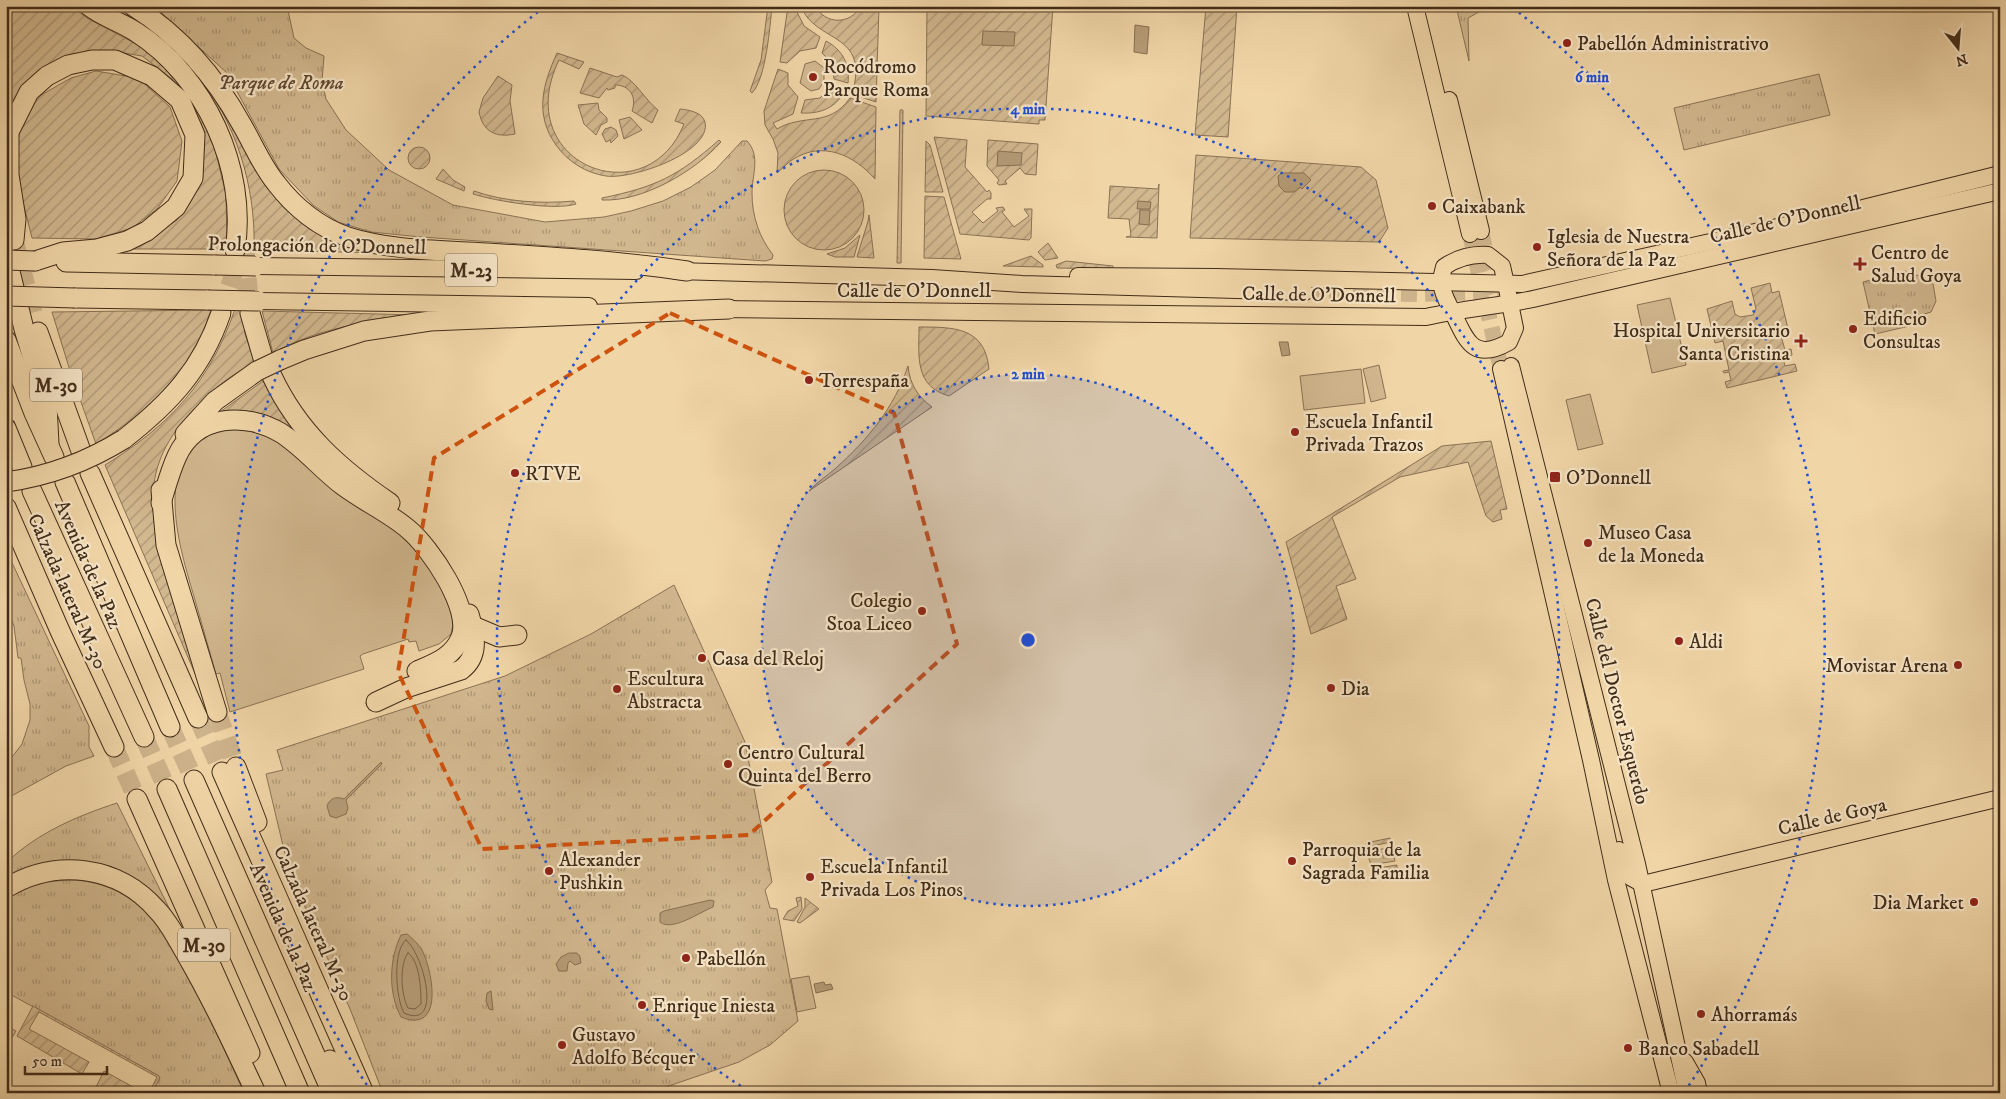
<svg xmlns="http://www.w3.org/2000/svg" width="2006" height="1099" font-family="'IM FELL DW Pica',serif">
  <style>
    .grass { fill: url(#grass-dots); stroke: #8a7254 }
    .park { fill: url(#park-tufts); stroke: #8a7254 }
    .garden { fill: url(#garden-furrows); stroke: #8a7254 }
    .pitch { fill: #d2b88f; stroke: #8a7254 }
    .water { fill: #b59c77; stroke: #876f51 }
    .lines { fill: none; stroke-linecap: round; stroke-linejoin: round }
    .shore { stroke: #7c6448; stroke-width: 1 }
    .primary-tunnel { stroke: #cdb38b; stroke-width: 16; stroke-dasharray: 16 8; stroke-linecap: butt }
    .highway-tunnel { stroke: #cdb38b; stroke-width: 19; stroke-dasharray: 19 9; stroke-linecap: butt }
    .primary-casing { stroke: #422c19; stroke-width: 18 }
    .highway-casing { stroke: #422c19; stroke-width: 21 }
    .primary { stroke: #f0d5a7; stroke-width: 16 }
    .highway { stroke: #f0d5a7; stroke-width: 19 }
    .highway-bridge-casing { stroke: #422c19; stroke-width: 21; stroke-linecap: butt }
    .highway-bridge { stroke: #f0d5a7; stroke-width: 19 }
    .marked { fill: none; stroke: #cf520e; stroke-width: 4; stroke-dasharray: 10 6; stroke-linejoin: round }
    .ring { fill: none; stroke: #1d4ed8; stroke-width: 2.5; stroke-dasharray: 2.5 5 }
    .poi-dot { fill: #8f2418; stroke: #f5e4c6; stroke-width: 2 }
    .labels { text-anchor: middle; stroke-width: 4.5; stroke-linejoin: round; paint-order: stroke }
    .shield { fill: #f5e4c6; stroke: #78634d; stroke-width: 1 }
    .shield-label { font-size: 19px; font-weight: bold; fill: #422c19 }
    .poi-label { font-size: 20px; fill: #422c19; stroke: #f5e4c6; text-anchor: start }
    .park-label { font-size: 20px; font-style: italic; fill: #5f4831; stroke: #f5e4c6 }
    .street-label { font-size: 20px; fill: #422c19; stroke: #f5e4c6 }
    .centre { fill: #1d4ed8; stroke: #f5e4c6; stroke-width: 2.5 }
    .ring-label { font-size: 15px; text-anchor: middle; font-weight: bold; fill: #1d4ed8; stroke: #f5e4c6; stroke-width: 4.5; stroke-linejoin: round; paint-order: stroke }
  </style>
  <defs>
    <pattern id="grass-dots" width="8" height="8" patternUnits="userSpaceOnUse" patternTransform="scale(1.25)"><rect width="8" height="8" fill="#d2b88f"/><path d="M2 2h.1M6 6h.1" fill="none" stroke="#ac9674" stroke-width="1.8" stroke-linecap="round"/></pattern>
    <pattern id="park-tufts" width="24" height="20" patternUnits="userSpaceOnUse" patternTransform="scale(1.25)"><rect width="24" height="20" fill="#d2b88f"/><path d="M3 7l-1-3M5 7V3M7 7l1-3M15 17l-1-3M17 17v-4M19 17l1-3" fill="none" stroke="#ac9674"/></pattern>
    <pattern id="garden-furrows" width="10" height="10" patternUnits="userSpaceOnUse" patternTransform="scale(1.25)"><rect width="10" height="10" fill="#d2b88f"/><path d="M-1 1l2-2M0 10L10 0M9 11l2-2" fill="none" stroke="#ac9674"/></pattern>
  </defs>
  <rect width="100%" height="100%" fill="#f0d5a7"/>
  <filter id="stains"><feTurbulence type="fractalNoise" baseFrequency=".004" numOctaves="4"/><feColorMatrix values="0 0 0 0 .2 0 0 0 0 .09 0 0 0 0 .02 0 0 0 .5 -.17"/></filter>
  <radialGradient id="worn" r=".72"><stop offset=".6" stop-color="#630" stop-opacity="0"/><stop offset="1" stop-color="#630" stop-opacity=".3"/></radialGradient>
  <path class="grass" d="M900 110H903L901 263H897Z"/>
  <g class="park">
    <path d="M154 6H287L294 38 306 48 324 56 322 81 326 99 346 130 389 170 453 205 545 222 604 217 631 211 663 201 691 187 715 170 742 141H747C761 156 752 175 752 193 752 216 759 237 773 255L772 259 765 261 421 237 371 232 338 222 313 205 279 169 227 73Z"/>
    <path d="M1456 6 1488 7 1468 18 1469 61Z"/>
    <path d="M1819 74 1830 115 1684 150 1674 108Z"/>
    <path d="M1906 271 1907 276 1922 275 1933 284 1936 301 1931 312 1921 315 1918 320V324L1875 334 1863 282Z"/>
    <path d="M6 550 89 726V747L94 756 66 766 6 799V765L22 744 30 720V704L24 680 21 658H18L14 626 6 605Z"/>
    <path d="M674 585 745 742 772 882 765 890 770 908 777 909 798 1021 770 1045 739 1062 648 1093H383L350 1009 289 871 266 774 283 770 277 750 505 676 591 634Z"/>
    <path d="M117 803 173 916 120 875 6 880V863C37 833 77 816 117 803Z"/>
    <path d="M1392 847 1395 861 1371 865 1367 852Z"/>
    <path d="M76 880C99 882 120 890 138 905 158 921 170 945 182 967 205 1008 225 1050 244 1093H151L159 1076 6 992V899C27 884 51 880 76 880Z"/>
  </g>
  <g class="garden">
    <path d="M6 6H71L87 18 140 46 168 67 201 115 215 149 226 195 227 249H134L177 220 198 189 203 163 204 144 190 103 172 79 142 56 111 51 20 93 6 114Z"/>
    <path d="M112 6H119L155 29 209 83 264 180 386 253 254 250C256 186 236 121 195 72 190 66 184 58 178 52 157 35 134 21 112 6Z"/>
    <path d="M768 6H772C770 26 766 79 752 93L750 91 761 60Z"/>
    <path d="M788 6H794L804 26 820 37 816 48 800 51 787 63 780 62Z"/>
    <path d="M801 6H815C826 25 850 25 861 6H879L876 102 852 94C871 31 815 44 801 6Z"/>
    <path d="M927 6H1053L1045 120H1039V124L926 116Z"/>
    <path d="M1206 6H1237L1228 137 1195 135Z"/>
    <path d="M826 41C843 50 850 65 848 83L834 79 832 63 822 53Z"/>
    <path d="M557 53 584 62 579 69 559 60C509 163 646 218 684 124L675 121 680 109C689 110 702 112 705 122 712 153 630 180 606 176 586 173 568 162 556 145 534 114 543 84 557 53Z"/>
    <path d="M590 68 617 77 622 75C635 80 645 100 658 110L652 123 632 111C637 97 630 85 615 85V88L608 90 607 88 599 98 580 93Z"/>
    <path d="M778 69 788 73V85L798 97 793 114 773 123 777 129C804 113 829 128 850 98L876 107 875 179C854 155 822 140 792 160 786 164 782 169 777 173L778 153 773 139 765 125 764 111Z"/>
    <path d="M96 71 138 78 170 107 182 141 177 181 157 209 132 228 96 239 32 238 16 174 19 131 34 99 71 78Z"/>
    <path d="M498 76 512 85 510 101 515 134C496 138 483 132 479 112L483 98Z"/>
    <path d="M831 86 845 91C835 108 821 114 801 113L805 100 820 98Z"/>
    <path d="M598 103 599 110 607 118V122L601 125 596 135 584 124 578 105Z"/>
    <path d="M630 117 642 130 624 139 619 120Z"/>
    <path d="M611 127 616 130 618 136 611 143 610 140 606 142 602 134 605 129Z"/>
    <path d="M934 137 967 140 965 167 987 192 989 190 991 193V199H987L972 212 983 223 998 211 996 208 1003 207 1005 210 1002 212 1014 227 1029 216 1024 209H1032L1031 238 1029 240 960 234Z"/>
    <path d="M719 140 721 142C695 171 643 202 602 200V198C656 187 678 176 719 140Z"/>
    <path d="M988 140 1038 144 1036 175 1025 174 1020 168 1005 181 1007 184 999 185 997 183 999 180 987 166Z"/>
    <path d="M926 141 930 145 943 192H925Z"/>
    <circle cx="419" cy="158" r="11"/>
    <path d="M1196 155 1361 167 1376 180 1388 228 1379 242 1190 238Z"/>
    <path d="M443 169 453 180 465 187 464 191 436 179Z"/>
    <circle cx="824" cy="210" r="40"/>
    <path d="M1159 184 1157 238 1126 237 1131 236 1129 219 1108 218 1110 186 1158 189Z"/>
    <path d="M474 191C505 202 542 204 574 201L576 204C555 211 495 201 473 194Z"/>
    <path d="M925 196 944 197 961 259 924 258Z"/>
    <path d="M869 215 874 258 857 257 868 221Z"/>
    <path d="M860 235 854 257H835L827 254 845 248Z"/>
    <path d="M1048 243 1058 258 1045 260 1038 252Z"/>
    <path d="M1031 256 1043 265V267L1003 266Z"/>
    <path d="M1066 261 1113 266V269L1057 268 1056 265Z"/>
    <path d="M1770 283 1772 293 1779 291 1789 333 1781 336 1785 350 1791 349 1792 355 1783 358 1785 366 1795 364 1797 371 1727 388 1725 382 1731 380 1729 372 1724 373 1723 371 1729 370 1723 341 1715 343 1707 309 1732 301 1735 314 1740 317 1753 315 1756 309 1751 288Z"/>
    <path d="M235 309H243L245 334 255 363C233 373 213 389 197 406 134 469 150 521 174 597 185 631 195 665 206 699L105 465C170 425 210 382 235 309Z"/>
    <path d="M211 310C192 370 148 412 96 444L71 374 52 312Z"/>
    <path d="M262 311 416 315C367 322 317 328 273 353Z"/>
    <path d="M919 327C954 327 985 327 989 369L949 396C914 386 919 356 919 327Z"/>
    <path d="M908 366C910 384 917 396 932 407L809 491C817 482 827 476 836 468 869 438 894 408 908 366Z"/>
    <path d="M263 381 299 436C274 417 252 409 220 412Z"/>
    <path d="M1491 441 1507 509 1500 510 1502 519 1493 522 1486 516 1468 462 1400 477 1332 517 1356 579 1336 586 1347 619 1311 634 1286 542 1442 446Z"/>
    <path d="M1390 838 1391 842 1367 847 1366 843Z"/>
    <path d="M1397 865V870L1372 874V869Z"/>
    <path d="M801 897 802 909 794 921 783 919 788 911 798 906 796 898Z"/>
    <path d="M805 898 819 909 800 923 797 922 805 907Z"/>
    <path d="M33 1006 159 1076 160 1078 152 1093H149L157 1077 39 1012 29 1029 89 1062 82 1074 17 1036Z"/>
    <path d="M6 1026 16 1031 6 1048Z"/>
    <path d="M104 1071 144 1093H93Z"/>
  </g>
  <g class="pitch">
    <path d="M815 61 824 68V81L819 89 811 91 800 83 805 64Z"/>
    <path d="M1670 298 1686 365 1652 373 1637 305Z"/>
    <path d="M1379 365 1386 398 1371 402 1363 369Z"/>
    <path d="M1361 369 1365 403 1304 410 1300 376Z"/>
    <path d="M1590 394 1603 444 1578 450 1566 400Z"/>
    <path d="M254 428 281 443 357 504 412 542 436 576 454 619 451 634 439 644 419 651 416 641 409 642 408 639 363 654 360 656 364 669 230 712 220 673 216 674C209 649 202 625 195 600 181 552 149 457 216 432 227 427 241 429 254 428Z"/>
    <path d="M809 976 816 1008 797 1012 791 979Z"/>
  </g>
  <g class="water">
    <path d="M1135 25 1149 27 1147 54 1134 52Z"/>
    <path d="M983 31 1015 32 1014 46 982 45Z"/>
    <path d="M998 151 1022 153 1021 165 997 166Z"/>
    <path d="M1282 173H1304L1311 180 1302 189 1300 187 1294 192H1285L1279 186 1278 176Z"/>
    <path d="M1138 201 1151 202 1150 209H1137Z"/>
    <path d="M1140 210H1150L1149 225 1139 224Z"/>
    <path d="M1279 342H1288L1290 355 1282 356Z"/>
    <path d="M381 762 382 764 346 800 348 808 346 814 336 818 330 816 327 806C330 798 336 796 344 799Z"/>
    <path d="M710 900 714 901 713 907C700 912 672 932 660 922V913L664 911Z"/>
    <path d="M407 934C412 938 417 943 421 948 433 970 445 1035 401 1017 388 993 389 959 401 935Z"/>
    <path d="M569 953H577L580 957 581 963 575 965 570 961 568 963 567 971H559L556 964 561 957Z"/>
    <path d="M824 982 825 985 831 984 833 989 816 993 814 984Z"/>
    <path d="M491 991 493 1010 489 1009 486 1001 487 993Z"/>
  </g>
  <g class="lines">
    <g class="shore">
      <path d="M406 940C423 953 444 1031 404 1013 396 999 392 951 406 940Z"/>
      <path d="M408 953C420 961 421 990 421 1004L415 1009 408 1008C401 995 399 965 408 953Z"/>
    </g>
    <g class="primary-tunnel">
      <path d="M1481 231 1495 295"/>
      <path d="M1470 234 1501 369"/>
      <path d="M1305 292 1420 294 1513 291"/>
    </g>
    <g class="highway-tunnel">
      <path d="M14 240 34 317"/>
      <path d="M245 250 250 313"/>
      <path d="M221 313 232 280 235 250"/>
      <path d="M217 712 236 767"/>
      <path d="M198 718 222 772"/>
      <path d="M170 727 194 780"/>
      <path d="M144 737 167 789"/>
      <path d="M114 747 137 799"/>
    </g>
    <g class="primary-casing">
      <g id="primary">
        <path d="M1415 6 1470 234"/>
        <path d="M1449 100 1481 231"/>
        <path d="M1488 255 1502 266 1506 284 1515 328 1509 342C1472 363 1466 339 1452 311 1444 296 1438 285 1444 267 1457 258 1473 254 1488 255Z"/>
        <path d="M256 266 636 271"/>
        <path d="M676 271 932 278 1022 284 1305 292"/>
        <path d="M1078 276 1216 277 1522 284 1863 208 2000 174"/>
        <path d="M259 301 589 306"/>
        <path d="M716 309 1426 317C1462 309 1498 306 1533 299L2000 191"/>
        <path d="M1511 366 1637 864 1687 1093"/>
        <path d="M1501 369 1591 760 1616 880 1671 1093"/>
        <path d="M1619 850 1630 877 1641 883H1647L2000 798"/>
        <path d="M1685 1062 1697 1083 1699 1093"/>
      </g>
    </g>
    <g class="highway-casing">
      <g id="highway">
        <path d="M89 6C103 17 121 22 136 32 205 76 248 169 235 250"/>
        <path d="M133 6C181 36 215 76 242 125 253 144 262 166 276 183 294 207 320 228 348 237 392 251 442 250 487 253 554 257 621 261 687 271"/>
        <path d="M14 240 16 219 9 175V132L29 92 47 76 68 65 92 60H115L152 76 180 100 195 135 193 178 176 207 147 231 127 241 97 249 63 252 35 261"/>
        <path d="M6 255 24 329 47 405 49 444"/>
        <path d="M66 262 215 265"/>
        <path d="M75 298 208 300"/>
        <path d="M250 313 263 358"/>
        <path d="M38 332 81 451"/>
        <path d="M6 340 34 413 54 457"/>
        <path d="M280 360 304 350 364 331 430 321 729 309"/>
        <path d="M272 376C298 432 340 469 390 503"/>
        <path d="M6 428 22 467"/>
        <path d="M185 434 215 401 257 371"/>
        <path d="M124 439C170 403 202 369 221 313"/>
        <path d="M90 473 198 718"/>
        <path d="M65 482 170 727"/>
        <path d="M161 490 166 545 217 712"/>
        <path d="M32 491 144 737"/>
        <path d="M161 503C166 487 170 471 177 456 196 414 246 412 281 433 303 447 321 469 342 485 363 501 388 512 408 529 430 547 472 609 461 637 453 657 435 663 417 671"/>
        <path d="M6 507 60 631 114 747"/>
        <path d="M473 626 499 637 517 635"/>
        <path d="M376 702 406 688 461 670C480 656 475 634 469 614"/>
        <path d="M236 767 257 822"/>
        <path d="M222 772 364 1093"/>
        <path d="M194 780 332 1093"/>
        <path d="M167 789 300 1093"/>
        <path d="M137 799 250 1053"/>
        <path d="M6 888C56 858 118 865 157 910 169 922 177 939 186 954 212 999 234 1046 256 1093"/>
        <path d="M330 1060 347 1093"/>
      </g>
    </g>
    <use href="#primary" class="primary"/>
    <use href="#highway" class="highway"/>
    <g class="highway-bridge-casing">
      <g id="highway-bridge">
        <path d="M6 260 35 261"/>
        <path d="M215 265 256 266"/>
        <path d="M6 296 75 298"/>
        <path d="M208 300 259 301"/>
        <path d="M257 371 280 360"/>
        <path d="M6 482C50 476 87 462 124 439"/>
      </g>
    </g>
    <use href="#highway-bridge" class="highway-bridge"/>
  </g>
  <path class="marked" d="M670 313 894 413 957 644 749 835 482 849 398 672 434 458Z"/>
  <circle cx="1028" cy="640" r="266" fill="#1d4ed8" fill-opacity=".12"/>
  <g class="ring">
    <circle cx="1028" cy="640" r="266"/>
    <path d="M747 1090A531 531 0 1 1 1309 1090"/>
    <path d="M371 1091A797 797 0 0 1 543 8M1513 8A797 797 0 0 1 1685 1091"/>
  </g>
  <g class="poi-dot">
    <circle cx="1567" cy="43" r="5"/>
    <circle cx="813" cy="77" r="5"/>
    <circle cx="1432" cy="206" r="5"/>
    <circle cx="1537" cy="247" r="5"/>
    <path d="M1857.5 256.5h5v5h5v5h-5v5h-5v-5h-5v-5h5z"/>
    <circle cx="1853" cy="329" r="5"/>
    <path d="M1798.5 333.5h5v5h5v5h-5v5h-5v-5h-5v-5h5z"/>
    <circle cx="809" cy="380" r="5"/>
    <circle cx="1295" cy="432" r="5"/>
    <circle cx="515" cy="473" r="5"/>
    <rect x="1549" y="471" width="12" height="12" rx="2.5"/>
    <circle cx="1588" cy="543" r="5"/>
    <circle cx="922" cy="611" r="5"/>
    <circle cx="1679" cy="641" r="5"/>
    <circle cx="702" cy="658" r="5"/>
    <circle cx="1958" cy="665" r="5"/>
    <circle cx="1331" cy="688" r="5"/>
    <circle cx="617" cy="689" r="5"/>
    <circle cx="728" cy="764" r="5"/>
    <circle cx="1292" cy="861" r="5"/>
    <circle cx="549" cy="871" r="5"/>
    <circle cx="810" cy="877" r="5"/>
    <circle cx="1974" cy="902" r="5"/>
    <circle cx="686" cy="958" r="5"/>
    <circle cx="642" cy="1005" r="5"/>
    <circle cx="1701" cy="1014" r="5"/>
    <circle cx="562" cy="1045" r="5"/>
    <circle cx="1628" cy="1048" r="5"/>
  </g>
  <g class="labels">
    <g class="shield">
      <rect x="445" y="253.5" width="52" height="33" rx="4"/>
      <rect x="30" y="368.5" width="52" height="33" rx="4"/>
      <rect x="178" y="928.5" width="52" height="33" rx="4"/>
    </g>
    <g class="shield-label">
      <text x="471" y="277">M-23</text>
      <text x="56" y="392">M-30</text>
      <text x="204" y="952">M-30</text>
    </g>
    <g class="poi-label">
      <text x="1577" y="50">Pabellón Administrativo</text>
      <text x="823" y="73">Rocódromo<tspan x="823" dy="23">Parque Roma</tspan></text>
      <text x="1442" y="213">Caixabank</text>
      <text x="1547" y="243">Iglesia de Nuestra<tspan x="1547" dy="23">Señora de la Paz</tspan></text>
      <text x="1871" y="259">Centro de<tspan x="1871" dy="23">Salud Goya</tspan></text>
      <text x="1863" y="325">Edificio<tspan x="1863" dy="23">Consultas</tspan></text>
      <text x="1790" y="337" text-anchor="end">Hospital Universitario<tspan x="1790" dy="23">Santa Cristina</tspan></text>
      <text x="819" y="387">Torrespaña</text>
      <text x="1305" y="428">Escuela Infantil<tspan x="1305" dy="23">Privada Trazos</tspan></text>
      <text x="525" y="480">RTVE</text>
      <text x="1566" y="484">O'Donnell</text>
      <text x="1598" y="539">Museo Casa<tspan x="1598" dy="23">de la Moneda</tspan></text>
      <text x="912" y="607" text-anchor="end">Colegio<tspan x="912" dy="23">Stoa Liceo</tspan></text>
      <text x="1689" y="648">Aldi</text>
      <text x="712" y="665">Casa del Reloj</text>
      <text x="1948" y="672" text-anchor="end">Movistar Arena</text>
      <text x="627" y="685">Escultura<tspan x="627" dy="23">Abstracta</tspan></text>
      <text x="1341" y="695">Dia</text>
      <text x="738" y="759">Centro Cultural<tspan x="738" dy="23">Quinta del Berro</tspan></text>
      <text x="1302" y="856">Parroquia de la<tspan x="1302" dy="23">Sagrada Familia</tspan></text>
      <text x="559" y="866">Alexander<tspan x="559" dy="23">Pushkin</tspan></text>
      <text x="820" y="873">Escuela Infantil<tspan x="820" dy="23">Privada Los Pinos</tspan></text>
      <text x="1964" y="909" text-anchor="end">Dia Market</text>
      <text x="696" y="965">Pabellón</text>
      <text x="652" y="1012">Enrique Iniesta</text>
      <text x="1711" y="1021">Ahorramás</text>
      <text x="572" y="1041">Gustavo<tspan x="572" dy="23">Adolfo Bécquer</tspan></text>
      <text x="1638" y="1055">Banco Sabadell</text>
    </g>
    <g class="park-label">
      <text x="281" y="89">Parque de Roma</text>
    </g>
    <g class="street-label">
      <text transform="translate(1785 219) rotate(-13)" y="7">Calle de O'Donnell</text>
      <text transform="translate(317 245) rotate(1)" y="7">Prolongación de O'Donnell</text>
      <text x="914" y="297">Calle de O'Donnell</text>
      <text transform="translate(1319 294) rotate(1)" y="7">Calle de O'Donnell</text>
      <text transform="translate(89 564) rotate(66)" y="7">Avenida de la Paz</text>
      <text transform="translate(68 591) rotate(66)" y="7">Calzada lateral M-30</text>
      <text transform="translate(1618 701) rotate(76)" y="7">Calle del Doctor Esquerdo</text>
      <text transform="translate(1832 816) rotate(-13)" y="7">Calle de Goya</text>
      <text transform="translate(314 923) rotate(66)" y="7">Calzada lateral M-30</text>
      <text transform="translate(284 927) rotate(66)" y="7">Avenida de la Paz</text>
    </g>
  </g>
  <circle cx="1028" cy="640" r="8" class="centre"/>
  <g class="ring-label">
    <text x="1592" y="82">6 min</text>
    <text x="1028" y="114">4 min</text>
    <text x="1028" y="379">2 min</text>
  </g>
  <rect width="2006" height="1099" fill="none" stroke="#f0d5a7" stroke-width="25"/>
  <rect x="8" y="8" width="1991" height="1084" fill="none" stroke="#422c19" stroke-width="2.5"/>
  <rect x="12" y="12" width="1981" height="1074" fill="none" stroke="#422c19"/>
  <g transform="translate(1958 48) rotate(163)" stroke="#f5e4c6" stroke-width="4" paint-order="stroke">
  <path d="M0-4L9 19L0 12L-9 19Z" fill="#422c19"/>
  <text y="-8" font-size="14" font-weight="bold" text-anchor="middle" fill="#422c19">N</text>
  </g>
  <path d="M25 1066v8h82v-8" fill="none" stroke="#422c19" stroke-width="2.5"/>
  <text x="32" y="1066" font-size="15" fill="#422c19" stroke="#f5e4c6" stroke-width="4" paint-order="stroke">50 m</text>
  <rect width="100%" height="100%" filter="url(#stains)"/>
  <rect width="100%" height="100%" fill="url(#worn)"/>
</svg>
